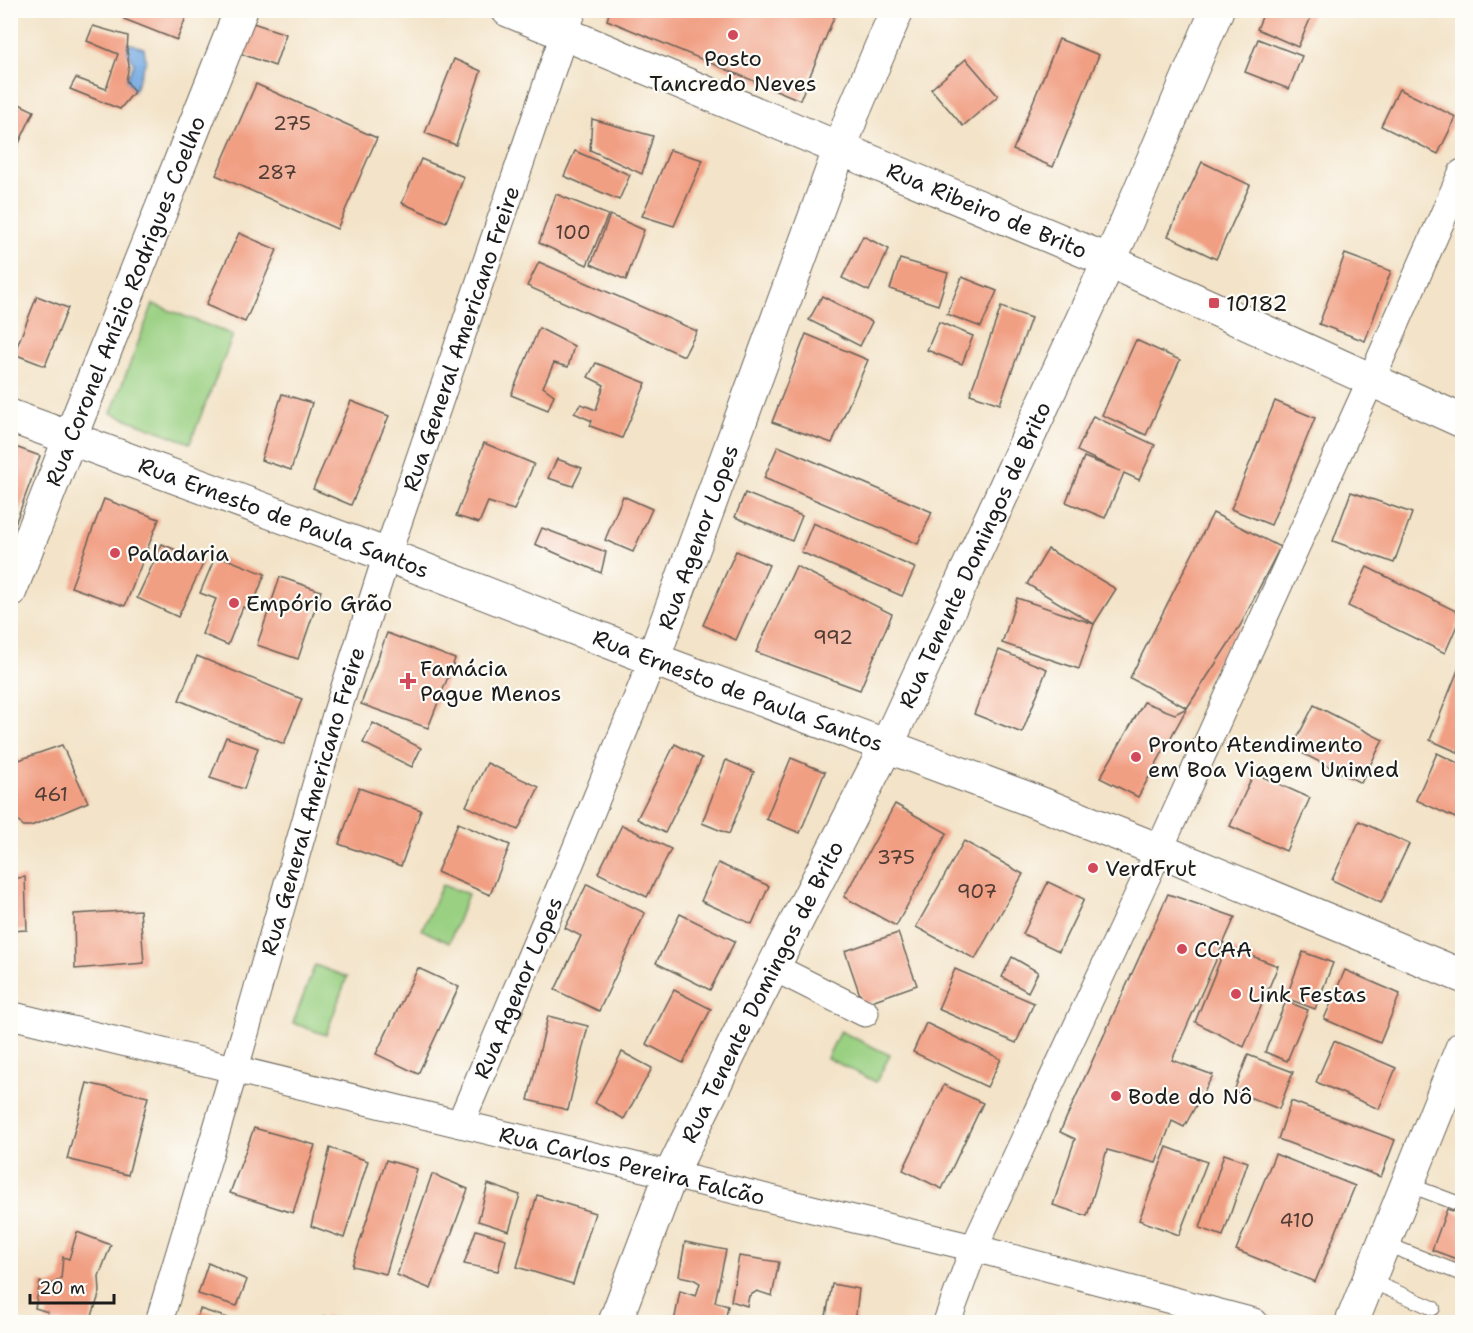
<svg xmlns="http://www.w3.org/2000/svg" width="1473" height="1333" font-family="'Shantell Sans',sans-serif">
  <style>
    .green { fill: #9ad082; stroke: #5b764f; stroke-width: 1.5 }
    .water { fill: #73a9e1; stroke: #48627e; stroke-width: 1.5 }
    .building { fill: #f19f83 }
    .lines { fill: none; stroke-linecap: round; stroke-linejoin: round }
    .lane-casing { stroke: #676258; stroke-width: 16 }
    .street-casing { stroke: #676258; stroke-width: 29 }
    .secondary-casing { stroke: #676258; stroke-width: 35 }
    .primary-casing { stroke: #676258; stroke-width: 35 }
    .lane { stroke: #fff; stroke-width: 14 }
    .street { stroke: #fff; stroke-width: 27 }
    .secondary { stroke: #fff; stroke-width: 33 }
    .primary { stroke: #fff; stroke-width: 33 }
    .poi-dot { fill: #d1495b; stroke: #fdfcf7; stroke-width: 2 }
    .labels { text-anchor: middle; stroke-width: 4.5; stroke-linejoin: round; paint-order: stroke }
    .number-label { font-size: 20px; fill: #513d36 }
    .poi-label { font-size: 22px; fill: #1c1c1c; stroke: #fdfcf7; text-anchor: start }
    .street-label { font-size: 22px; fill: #1c1c1c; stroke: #fdfcf7 }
  </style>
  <rect width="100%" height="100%" fill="#fdfcf7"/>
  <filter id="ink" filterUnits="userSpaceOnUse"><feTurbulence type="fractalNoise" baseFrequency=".0167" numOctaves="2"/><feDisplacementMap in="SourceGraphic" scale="12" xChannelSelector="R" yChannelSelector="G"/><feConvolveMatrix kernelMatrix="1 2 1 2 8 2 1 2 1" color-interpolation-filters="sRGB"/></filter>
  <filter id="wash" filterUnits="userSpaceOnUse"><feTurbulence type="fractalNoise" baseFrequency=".008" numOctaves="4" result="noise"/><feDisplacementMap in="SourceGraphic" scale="24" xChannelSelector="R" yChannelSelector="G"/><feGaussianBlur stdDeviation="1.35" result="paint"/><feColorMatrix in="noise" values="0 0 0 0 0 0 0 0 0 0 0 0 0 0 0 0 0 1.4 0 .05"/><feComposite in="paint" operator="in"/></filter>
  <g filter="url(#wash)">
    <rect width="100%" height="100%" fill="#f3e3c8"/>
    <g class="green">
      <path d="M153 304 233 335 190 443 111 413Z"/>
      <path d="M442 885 468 894 449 943 422 930Z"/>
      <path d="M315 965 347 977 326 1035 293 1023Z"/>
      <path d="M840 1031 890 1055 876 1082 827 1058Z"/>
    </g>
    <path class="water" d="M127 43 144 48 146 61 134 92 126 80 134 64 127 51Z"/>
    <g id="blocks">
      <g class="building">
        <path d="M127 10H189L177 40 124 19Z"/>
        <path d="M610 10H837L800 100 607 20Z"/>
        <path d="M1265 10H1314L1298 47 1257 29Z"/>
        <path d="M250 22 286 34 275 66 239 53Z"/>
        <path d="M93 26 128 36 127 51 129 66 126 80 134 92 120 109 70 89 76 78 106 89 118 54 87 41Z"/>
        <path d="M1059 39 1099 55 1053 167 1013 150Z"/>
        <path d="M1258 39 1302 56 1289 89 1245 72Z"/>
        <path d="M454 59 481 71 456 145 425 133Z"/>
        <path d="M966 59 998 96 963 126 931 89Z"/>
        <path d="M256 84 377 138 337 229 216 175Z"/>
        <path d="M1399 89 1456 117 1438 154 1381 126Z"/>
        <path d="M13 101 34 111 13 156 10 155V106Z"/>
        <path d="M592 119 653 136 642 174 590 150Z"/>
        <path d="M670 150 703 160 674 226 642 216Z"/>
        <path d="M575 151 630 175 619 200 564 176Z"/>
        <path d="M421 159 464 177 446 222 402 203Z"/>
        <path d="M1202 162 1250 185 1216 259 1168 236Z"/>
        <path d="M556 194 608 215 587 265 539 243Z"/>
        <path d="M610 215 644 230 626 280 591 264Z"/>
        <path d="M239 233 277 250 245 322 206 305Z"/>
        <path d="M863 236 889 249 869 291 842 278Z"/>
        <path d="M1345 254 1391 271 1365 341 1319 324Z"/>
        <path d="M900 259 948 273 938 305 890 289Z"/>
        <path d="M539 262 697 331 684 356 527 286Z"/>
        <path d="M962 277 997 291 981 327 947 314Z"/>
        <path d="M37 296 68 308 45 366 14 354Z"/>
        <path d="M822 296 872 322 860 346 809 320Z"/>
        <path d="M1001 307 1031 318 1000 404 970 394Z"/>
        <path d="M939 322 973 336 962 364 927 350Z"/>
        <path d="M539 328 574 346 568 367 554 363 543 387 554 395 548 410 511 395Z"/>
        <path d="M806 334 868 360 832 443 772 422Z"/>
        <path d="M1136 340 1180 360 1146 435 1102 415Z"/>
        <path d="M596 363 646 383 622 438 590 426 592 421 574 413 581 404 596 410 604 385 588 377Z"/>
        <path d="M282 394 312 403 291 470 261 460Z"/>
        <path d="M351 401 389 416 351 505 313 489Z"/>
        <path d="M1275 401 1315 418 1271 525 1231 509Z"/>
        <path d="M1093 416 1155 445 1139 480 1124 473 1105 518 1066 502 1084 457 1120 471 1077 451Z"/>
        <path d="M484 443 534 464 514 510 488 502 479 523 456 516Z"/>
        <path d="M10 445 40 456 11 535H10Z"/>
        <path d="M778 446 932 512 918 544 764 478Z"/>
        <path d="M557 459 582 468 573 486 548 478Z"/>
        <path d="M1351 492 1412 513 1394 563 1333 541Z"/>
        <path d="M745 493 802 516 792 541 735 517Z"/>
        <path d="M623 496 652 509 633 552 605 540Z"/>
        <path d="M104 499 159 519 125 606 71 587Z"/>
        <path d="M1213 513 1280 547 1240 626 1187 708 1138 797 1100 778 1144 702 1175 714 1187 708 1130 678Z"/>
        <path d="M813 523 915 568 902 596 801 552Z"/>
        <path d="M542 528 606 552 601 573 535 544Z"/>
        <path d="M162 544 204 562 178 617 137 598Z"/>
        <path d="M1048 549 1116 589 1094 624 1027 584Z"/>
        <path d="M736 551 769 565 736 640 703 625Z"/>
        <path d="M216 555 265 574 251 610 243 607 228 645 202 634 216 599 200 593Z"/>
        <path d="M796 566 892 614 860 690 756 652Z"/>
        <path d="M1367 567 1462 614 1445 653 1348 606Z"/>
        <path d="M280 577 321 591 298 659 257 645Z"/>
        <path d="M1017 598 1094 624 1079 669 1002 643Z"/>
        <path d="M387 633 455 659 428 728 361 704Z"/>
        <path d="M999 650 1047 669 1022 733 974 714Z"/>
        <path d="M197 656 302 699 284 744 179 700Z"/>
        <path d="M1462 660V754L1430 740Z"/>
        <path d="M1314 705 1383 740 1361 783 1292 748Z"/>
        <path d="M373 723 421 748 412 767 363 743Z"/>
        <path d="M226 737 258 748 244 789 210 778Z"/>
        <path d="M675 744 702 758 665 833 637 819Z"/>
        <path d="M62 745 88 802 31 826H23L16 818 10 805V763Z"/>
        <path d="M1437 753 1462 765V821L1416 800Z"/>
        <path d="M791 758 825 772 800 833 766 819Z"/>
        <path d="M726 760 754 772 729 834 702 823Z"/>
        <path d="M487 763 539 787 518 830 466 806Z"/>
        <path d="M1254 773 1310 798 1286 851 1230 826Z"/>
        <path d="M359 788 421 810 401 866 339 844Z"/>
        <path d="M895 804 947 833 896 926 844 897Z"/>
        <path d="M1359 821 1409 844 1381 903 1332 880Z"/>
        <path d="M458 823 510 845 490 895 437 872Z"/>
        <path d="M622 825 671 849 647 897 598 873Z"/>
        <path d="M964 841 1023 874 975 959 916 927Z"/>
        <path d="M718 863 769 886 752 924 701 901Z"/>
        <path d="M25 877 27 930 10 931V879Z"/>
        <path d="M1048 882 1084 899 1059 951 1023 934Z"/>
        <path d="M587 884 645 913 599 1011 555 990 581 936 565 928Z"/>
        <path d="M1168 894 1235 917 1172 1060 1213 1075 1184 1127 1172 1121 1156 1163 1107 1150 1087 1216 1053 1205 1075 1139 1060 1132Z"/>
        <path d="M140 910 144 963 75 969 74 914Z"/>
        <path d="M680 914 735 941 710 990 656 963Z"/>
        <path d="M898 933 917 985 863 1004 845 951Z"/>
        <path d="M1226 946 1278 966 1244 1047 1195 1022Z"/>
        <path d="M1303 952 1333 963 1315 1009 1286 998Z"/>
        <path d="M1012 957 1038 972 1028 992 1002 977Z"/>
        <path d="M418 968 459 987 418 1074 376 1054Z"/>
        <path d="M955 969 1034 1003 1016 1043 938 1009Z"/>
        <path d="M1345 970 1400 994 1380 1043 1324 1019Z"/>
        <path d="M674 990 711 1009 683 1063 646 1044Z"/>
        <path d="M1286 1001 1308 1010 1287 1061 1265 1052Z"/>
        <path d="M548 1016 588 1026 568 1110 528 1100Z"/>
        <path d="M926 1023 1001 1059 987 1087 913 1052Z"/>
        <path d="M1334 1041 1396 1068 1379 1109 1316 1082Z"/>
        <path d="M622 1052 652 1068 624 1119 595 1103Z"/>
        <path d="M1248 1055 1293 1072 1279 1109 1234 1091Z"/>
        <path d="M87 1083 148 1097 128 1175 67 1159Z"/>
        <path d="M944 1085 983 1103 942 1189 903 1170Z"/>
        <path d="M1291 1101 1395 1140 1381 1177 1278 1139Z"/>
        <path d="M254 1128 315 1145 293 1213 230 1193Z"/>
        <path d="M1167 1147 1207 1162 1179 1235 1139 1220Z"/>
        <path d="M330 1148 368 1161 344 1238 311 1226Z"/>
        <path d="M1224 1154 1248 1162 1223 1236 1200 1228Z"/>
        <path d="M1275 1154 1355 1186 1315 1282 1236 1250Z"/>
        <path d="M386 1160 417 1169 386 1274 352 1266Z"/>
        <path d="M432 1174 468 1189 431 1289 397 1275Z"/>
        <path d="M488 1184 520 1195 509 1231 478 1221Z"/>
        <path d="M537 1195 595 1213 573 1284 517 1267Z"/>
        <path d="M1447 1209 1462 1214V1261L1432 1250Z"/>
        <path d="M476 1230 506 1239 498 1271 464 1264Z"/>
        <path d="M77 1232 111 1245 99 1276 100 1292 90 1322H45L48 1312 35 1308 40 1282 50 1285 61 1279 63 1257 69 1259Z"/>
        <path d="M685 1242 726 1250 715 1302 728 1306 725 1322H674L680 1291 696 1296 700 1283 693 1279 679 1276Z"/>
        <path d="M739 1256 779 1262 772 1296 757 1291 749 1296 747 1306 731 1301Z"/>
        <path d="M208 1263 247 1280 237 1306 198 1294Z"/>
        <path d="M832 1284 859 1289 855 1322H848L826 1316Z"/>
        <path d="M200 1309 240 1322H195Z"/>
        <path d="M325 1316 345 1322H323Z"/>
      </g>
    </g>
  </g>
  <g filter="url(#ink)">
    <use href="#blocks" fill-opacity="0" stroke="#676258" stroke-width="1.5"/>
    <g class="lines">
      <g class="lane-casing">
        <g id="lane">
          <path d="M1407 1184 1462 1205"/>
          <path d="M1383 1243 1462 1274"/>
          <path d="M1368 1280 1433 1308"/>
        </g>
      </g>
      <g class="street-casing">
        <g id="street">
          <path d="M773 967 865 1013"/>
          <path id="s1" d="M10 1015 974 1248 1254 1322"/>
          <path id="s2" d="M460 1124 567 871 653 659"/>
          <path id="s3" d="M159 1322 235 1068 336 715 387 555 564 34 573 10"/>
          <path d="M947 1322 974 1248 1159 850 1371 380 1462 173"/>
        </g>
      </g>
      <g class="secondary-casing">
        <g id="secondary">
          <path id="s4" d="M10 591 70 438 241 10"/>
          <path id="s5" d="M653 659 853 113 897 10"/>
          <path id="s6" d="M615 1322 671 1174 746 1020 887 745 1121 235 1217 10"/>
          <path d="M1352 1322 1462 1048"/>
        </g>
      </g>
      <g class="primary-casing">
        <g id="primary">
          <path id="s7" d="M508 10 1109 261 1462 421"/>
          <path id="s8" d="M10 416 387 555 653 659 1029 799 1159 850 1462 976"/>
        </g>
      </g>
      <use href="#lane" class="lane"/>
      <use href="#street" class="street"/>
      <use href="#secondary" class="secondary"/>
      <use href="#primary" class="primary"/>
    </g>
  </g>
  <g class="poi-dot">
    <circle cx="733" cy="35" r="6"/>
    <rect x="1208" y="297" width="12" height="12" rx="3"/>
    <circle cx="115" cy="553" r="6"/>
    <circle cx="234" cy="603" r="6"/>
    <path d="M405 672h6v6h6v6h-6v6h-6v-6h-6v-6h6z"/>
    <circle cx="1136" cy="757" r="6"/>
    <circle cx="1093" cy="868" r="6"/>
    <circle cx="1182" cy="949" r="6"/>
    <circle cx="1236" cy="994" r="6"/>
    <circle cx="1116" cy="1096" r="6"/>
  </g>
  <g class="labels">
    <g class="number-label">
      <text x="292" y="130">275</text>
      <text x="277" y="179">287</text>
      <text x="573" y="239">100</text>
      <text x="833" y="644">992</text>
      <text x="51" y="801">461</text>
      <text x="896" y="864">375</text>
      <text x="977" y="898">907</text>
      <text x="1297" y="1227">410</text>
    </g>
    <g class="poi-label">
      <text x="733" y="66" text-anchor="middle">Posto<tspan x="733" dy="25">Tancredo Neves</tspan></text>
      <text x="1226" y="311">10182</text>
      <text x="127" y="561">Paladaria</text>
      <text x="246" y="611">Empório Grão</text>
      <text x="420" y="676">Famácia<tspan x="420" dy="25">Pague Menos</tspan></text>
      <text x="1148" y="752">Pronto Atendimento<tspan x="1148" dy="25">em Boa Viagem Unimed</tspan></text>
      <text x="1105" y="876">VerdFrut</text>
      <text x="1194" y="957">CCAA</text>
      <text x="1248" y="1002">Link Festas</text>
      <text x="1128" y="1104">Bode do Nô</text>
    </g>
    <g class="street-label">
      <text dy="8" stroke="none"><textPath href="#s7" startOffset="519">Rua Ribeiro de Brito</textPath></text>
      <text dy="8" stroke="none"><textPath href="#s4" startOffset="312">Rua Coronel Anízio Rodrigues Coelho</textPath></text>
      <text dy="8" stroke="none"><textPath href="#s3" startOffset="1029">Rua General Americano Freire</textPath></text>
      <text dy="8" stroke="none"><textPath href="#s8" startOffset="292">Rua Ernesto de Paula Santos</textPath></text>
      <text dy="8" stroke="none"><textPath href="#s5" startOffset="130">Rua Agenor Lopes</textPath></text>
      <text dy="8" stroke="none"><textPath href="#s6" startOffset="848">Rua Tenente Domingos de Brito</textPath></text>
      <text dy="8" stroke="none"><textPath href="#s8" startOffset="778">Rua Ernesto de Paula Santos</textPath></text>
      <text dy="8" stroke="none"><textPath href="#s3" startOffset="543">Rua General Americano Freire</textPath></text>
      <text dy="8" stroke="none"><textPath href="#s2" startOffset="148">Rua Agenor Lopes</textPath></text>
      <text dy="8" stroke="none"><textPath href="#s6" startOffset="362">Rua Tenente Domingos de Brito</textPath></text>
      <text dy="8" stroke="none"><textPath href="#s1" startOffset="640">Rua Carlos Pereira Falcão</textPath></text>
    </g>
  </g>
  <rect width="1473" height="1333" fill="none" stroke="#fdfcf7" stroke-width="36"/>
  <path d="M30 1294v9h84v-9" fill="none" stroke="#1c1c1c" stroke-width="3"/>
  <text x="39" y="1294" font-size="18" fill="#1c1c1c" stroke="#fdfcf7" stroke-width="4.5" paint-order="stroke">20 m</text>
</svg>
